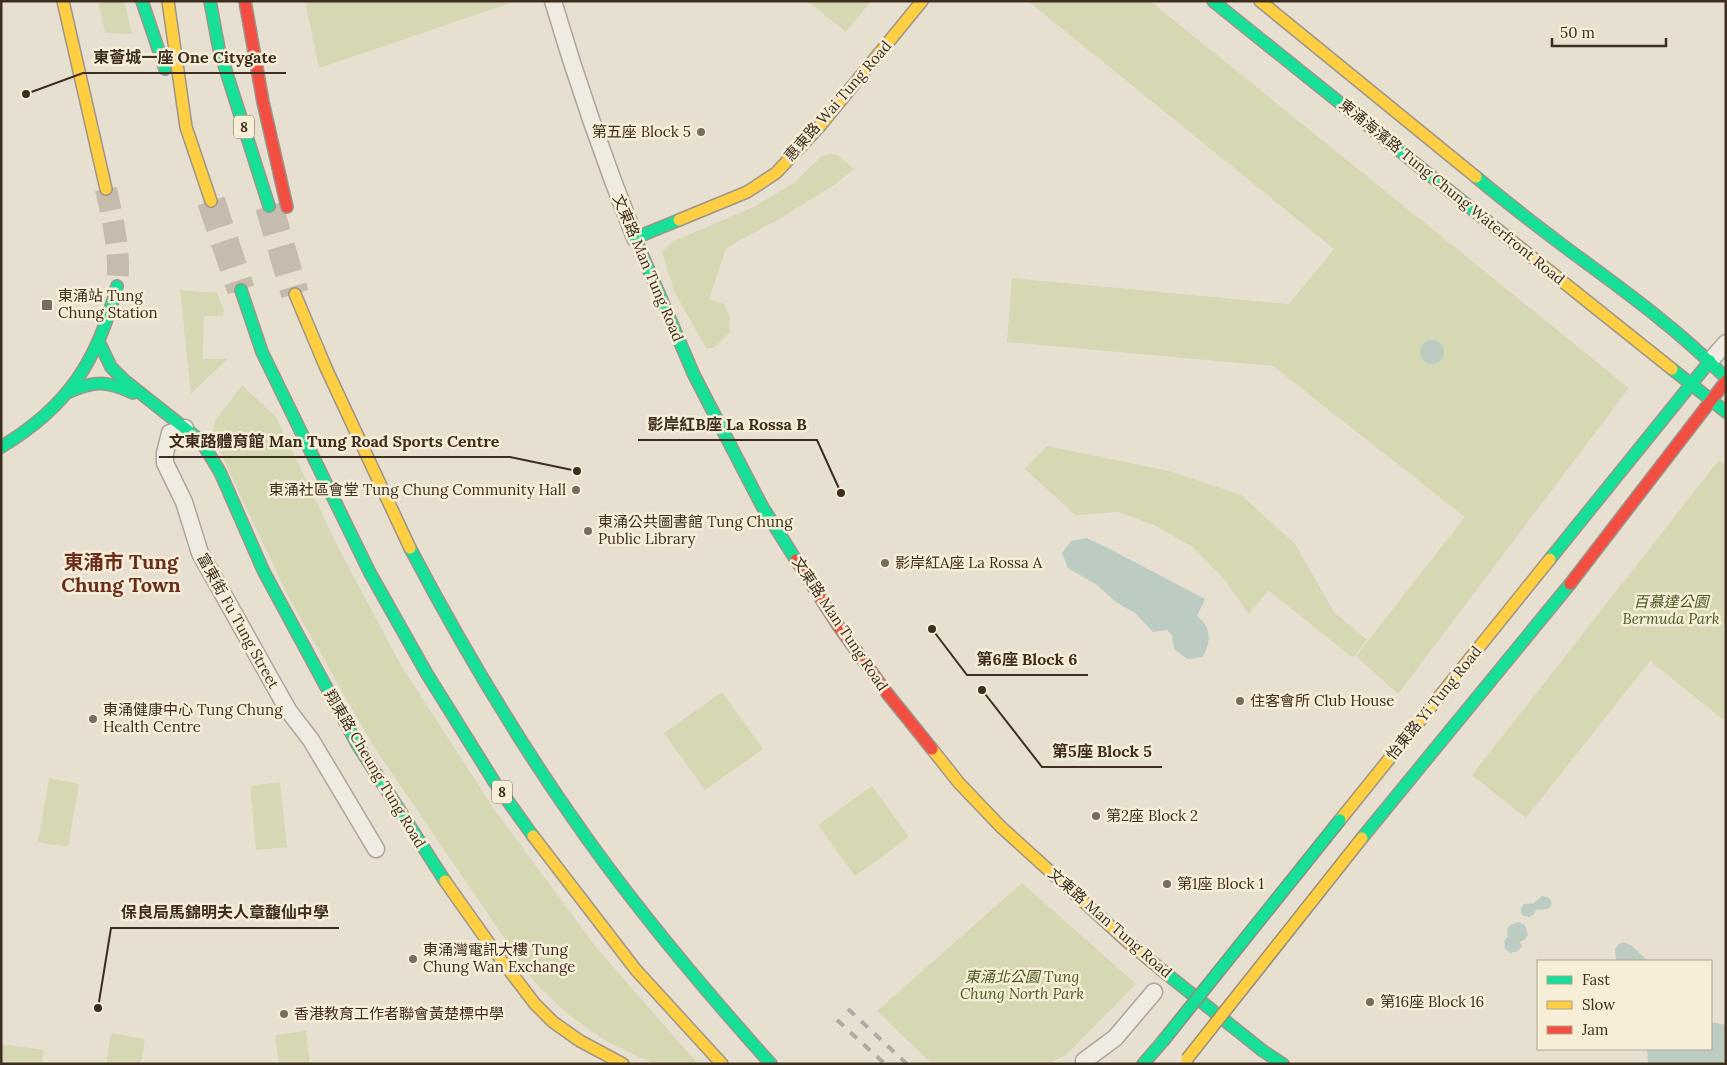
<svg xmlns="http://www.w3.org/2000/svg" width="1727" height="1065" font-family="Lora,'Noto Sans TC',serif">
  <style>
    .green { fill: #d6d7b3 }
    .water { fill: #bcccc2 }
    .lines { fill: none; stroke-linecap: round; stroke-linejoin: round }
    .secondary-tunnel { stroke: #c5bcae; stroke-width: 22; stroke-dasharray: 22 11; stroke-linecap: butt }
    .highway-tunnel { stroke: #c5bcae; stroke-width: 28; stroke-dasharray: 28 14; stroke-linecap: butt }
    .street-casing { stroke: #ada599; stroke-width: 19 }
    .fast-casing { stroke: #9c958a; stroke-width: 14 }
    .slow-casing { stroke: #9c958a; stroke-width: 14 }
    .jam-casing { stroke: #9c958a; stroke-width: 14 }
    .street { stroke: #efebe3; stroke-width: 16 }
    .fast { stroke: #16e098; stroke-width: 11 }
    .slow { stroke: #ffcf43; stroke-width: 11 }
    .jam { stroke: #f24e42; stroke-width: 11 }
    .rail { stroke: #afaaa2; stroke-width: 4; stroke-dasharray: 9 9; stroke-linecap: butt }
    .fast-bridge-casing { stroke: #928b80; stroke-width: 14; stroke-linecap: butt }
    .slow-bridge-casing { stroke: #928b80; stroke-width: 14; stroke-linecap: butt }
    .fast-bridge { stroke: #16e098; stroke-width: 11 }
    .slow-bridge { stroke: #ffcf43; stroke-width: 11 }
    .poi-dot { fill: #786c5e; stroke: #f7eed8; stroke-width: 2 }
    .labels { text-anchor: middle; stroke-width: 5; stroke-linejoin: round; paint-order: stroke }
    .shield { fill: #f7eed8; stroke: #756857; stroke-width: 1 }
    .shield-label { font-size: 14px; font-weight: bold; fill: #3d2e20 }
    .street-label { font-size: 15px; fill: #3d2e20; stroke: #f7eed8 }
    .poi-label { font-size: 15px; fill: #3d2e20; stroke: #f7eed8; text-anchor: start }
    .park-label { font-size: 15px; font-style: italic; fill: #4d5a26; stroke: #f7eed8 }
    .district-label { font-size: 20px; font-weight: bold; fill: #6b2e1e; stroke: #f7eed8 }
    .leader { fill: none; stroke: #3d2e20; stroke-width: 2 }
    .callout-dot { fill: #3d2e20; stroke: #f7eed8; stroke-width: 2 }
    .callout-label { font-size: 16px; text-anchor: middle; font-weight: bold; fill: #3d2e20; stroke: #f7eed8; stroke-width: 5; stroke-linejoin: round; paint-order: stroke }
  </style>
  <rect width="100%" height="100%" fill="#e7e0d1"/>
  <g class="green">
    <path d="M98 1H124L132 34 105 33Z"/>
    <path d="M305 1H514V2L319 68Z"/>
    <path d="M807 1H871L846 32Z"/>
    <path d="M1028 1H1150L1629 388 1398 694 1356 656 1465 517 1273 366 1007 342 1012 278 1289 304 1334 249Z"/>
    <path d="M831 154 838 155 854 169 834 185 781 218 726 248 709 299 724 304 729 314 730 332 714 348H706L674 291 662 252 672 242 756 206 795 182 823 155Z"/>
    <path d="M180 290 217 293 224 311 223 316H204L203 359H227L191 394Z"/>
    <path d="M242 385 276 417 341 553 402 667 494 809 595 946 698 1064H654L606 1041 569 1015 535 983 374 747 288 596 218 448 213 431 215 421Z"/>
    <path d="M1047 446 1169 471 1241 495 1295 544 1334 612 1367 640 1353 658 1268 590 1249 614 1223 578 1193 547 1154 525 1119 512 1075 515 1025 469Z"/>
    <path d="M1719 460 1726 465V722L1650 661 1526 818 1472 775Z"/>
    <path d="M722 692 763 749 705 790 664 733Z"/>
    <path d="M49 778 79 784 68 847 38 842Z"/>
    <path d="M280 782 287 847 256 850 250 786Z"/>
    <path d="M872 786 909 837 855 876 818 825Z"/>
    <path d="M1022 883 1136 984 1066 1055 1048 1064H932L877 1011Z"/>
    <path d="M306 1031 310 1064H279L275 1035Z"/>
    <path d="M111 1033 145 1039 141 1064H106Z"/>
    <path d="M1 1044 44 1050 42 1064H1Z"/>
  </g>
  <g class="water">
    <circle cx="1432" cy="352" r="12"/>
    <path d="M1086 538 1106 547 1205 599 1197 616C1212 628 1211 641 1203 657L1187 659 1174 649 1172 635 1167 630 1153 632 1135 613 1116 602 1097 585 1068 568 1062 553 1071 541Z"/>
    <path d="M1542 896C1557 897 1554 913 1537 909L1533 915 1529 917 1522 915 1521 908 1524 904 1534 903Z"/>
    <path d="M1519 922 1525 925 1528 935 1524 940 1520 942 1522 946 1518 951 1510 953 1505 949 1504 941 1508 936 1507 931 1510 925Z"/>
    <path d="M1624 942 1632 946 1648 961H1616L1615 949 1619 944Z"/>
    <path d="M1711 1022 1726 1025V1064H1648L1647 1049H1711Z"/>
  </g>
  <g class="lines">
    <path class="secondary-tunnel" d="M106 189C113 222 121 253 117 286"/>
    <g class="highway-tunnel">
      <path d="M211 201 241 290"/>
      <path d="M269 206 295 294"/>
    </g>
    <g class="street-casing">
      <g id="street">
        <path d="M553 1C577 82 604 160 635 238"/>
        <path d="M1710 361 1726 343"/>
        <path d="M185 428 170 433 165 453V463L184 502 200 553 288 710 311 740 376 849"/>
        <path d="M1084 1061 1115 1038 1154 992"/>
      </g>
    </g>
    <g class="fast-casing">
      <g id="fast">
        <path d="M142 1 165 69"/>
        <path d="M210 1 219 49 269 206"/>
        <path d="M1213 1 1508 238"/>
        <path d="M1476 177C1506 202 1537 226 1569 250 1622 289 1675 327 1722 374"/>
        <path d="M679 220 635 238 694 375 762 506 796 560"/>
        <path d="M241 290 262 352 370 573 427 674 495 783 533 836"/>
        <path d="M100 344 111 367 124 380 201 441 220 472 264 572 357 744 445 881"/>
        <path d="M1672 369 1726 412"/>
        <path d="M69 392C95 380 108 381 133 393"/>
        <path d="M1 447C68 407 98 360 117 286"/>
        <path d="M410 548C459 641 512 731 572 817 632 904 700 985 771 1064"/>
        <path d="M1550 559 1710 361"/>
        <path d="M1362 838 1570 584"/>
        <path d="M1163 971 1263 1051 1283 1064"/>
        <path d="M1143 1064 1163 1041"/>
      </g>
    </g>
    <g class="slow-casing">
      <g id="slow">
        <path d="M63 1 106 189"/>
        <path d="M168 1 186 127 211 201"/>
        <path d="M1260 1 1476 177"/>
        <path d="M679 220 747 192 776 173 819 127 922 1"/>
        <path d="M1508 238 1672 369"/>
        <path d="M295 294 326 368 410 548"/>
        <path d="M932 749 959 783 1001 827 1128 942 1163 971"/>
        <path d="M1340 820 1550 559"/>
        <path d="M533 836 636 970 722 1064"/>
        <path d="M445 881 493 949 535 1004 553 1022 580 1041 623 1064"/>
      </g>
    </g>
    <g class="jam-casing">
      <g id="jam">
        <path d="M245 1 263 102 287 207"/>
        <path d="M796 560 839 627 887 693 932 749"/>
        <path d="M1570 584 1726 381"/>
      </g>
    </g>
    <use href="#street" class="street"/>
    <use href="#fast" class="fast"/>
    <use href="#slow" class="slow"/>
    <use href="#jam" class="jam"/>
    <g class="rail">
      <path d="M848 1009 907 1064"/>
      <path d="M837 1020 885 1064"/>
    </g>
    <g class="fast-bridge-casing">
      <path id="fast-bridge" d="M1163 1041 1340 820"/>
    </g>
    <g class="slow-bridge-casing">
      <path id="slow-bridge" d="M1187 1059 1362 838"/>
    </g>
    <use href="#fast-bridge" class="fast-bridge"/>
    <use href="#slow-bridge" class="slow-bridge"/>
  </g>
  <g class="poi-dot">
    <circle cx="701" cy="132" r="5"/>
    <rect x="41" y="299" width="12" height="12" rx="2.5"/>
    <circle cx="576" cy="490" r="5"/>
    <circle cx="588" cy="531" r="5"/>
    <circle cx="885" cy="563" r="5"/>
    <circle cx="1240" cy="701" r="5"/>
    <circle cx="93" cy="719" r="5"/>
    <circle cx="1096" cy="816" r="5"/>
    <circle cx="1167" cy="884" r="5"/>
    <circle cx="413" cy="959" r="5"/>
    <circle cx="1370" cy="1002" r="5"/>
    <circle cx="284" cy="1014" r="5"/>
  </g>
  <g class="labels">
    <g class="shield">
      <rect x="234" y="115.5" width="20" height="23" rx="4"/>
      <rect x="492" y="780.5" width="20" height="23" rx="4"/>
    </g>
    <g class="shield-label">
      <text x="244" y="132">8</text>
      <text x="502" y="797">8</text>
    </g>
    <g class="street-label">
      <text transform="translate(838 101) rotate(-49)" y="5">惠東路 Wai Tung Road</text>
      <text transform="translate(1452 192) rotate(39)" y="5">東涌海濱路 Tung Chung Waterfront Road</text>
      <text transform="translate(648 268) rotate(67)" y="5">文東路 Man Tung Road</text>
      <text transform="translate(238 621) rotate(61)" y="5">富東街 Fu Tung Street</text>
      <text transform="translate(840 624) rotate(56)" y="5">文東路 Man Tung Road</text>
      <text transform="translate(1434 703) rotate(-51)" y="5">怡東路 Yi Tung Road</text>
      <text transform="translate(375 769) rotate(59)" y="5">翔東路 Cheung Tung Road</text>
      <text transform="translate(1110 923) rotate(41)" y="5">文東路 Man Tung Road</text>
    </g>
    <g class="poi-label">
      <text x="691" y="137" text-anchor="end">第五座 Block 5</text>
      <text x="58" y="301">東涌站 Tung<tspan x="58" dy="17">Chung Station</tspan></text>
      <text x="566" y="495" text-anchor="end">東涌社區會堂 Tung Chung Community Hall</text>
      <text x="598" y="527">東涌公共圖書館 Tung Chung<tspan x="598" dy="17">Public Library</tspan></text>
      <text x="895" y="568">影岸紅A座 La Rossa A</text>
      <text x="1250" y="706">住客會所 Club House</text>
      <text x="103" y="715">東涌健康中心 Tung Chung<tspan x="103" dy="17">Health Centre</tspan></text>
      <text x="1106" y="821">第2座 Block 2</text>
      <text x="1177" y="889">第1座 Block 1</text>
      <text x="423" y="955">東涌灣電訊大樓 Tung<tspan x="423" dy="17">Chung Wan Exchange</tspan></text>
      <text x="1380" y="1007">第16座 Block 16</text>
      <text x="294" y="1019">香港教育工作者聯會黃楚標中學</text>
    </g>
    <g class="park-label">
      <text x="1671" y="607">百慕達公園<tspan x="1671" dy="17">Bermuda Park</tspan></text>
      <text x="1022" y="982">東涌北公園 Tung<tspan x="1022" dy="17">Chung North Park</tspan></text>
    </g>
    <g class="district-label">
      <text x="121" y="569">東涌市 Tung<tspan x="121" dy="23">Chung Town</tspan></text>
    </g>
  </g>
  <path class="leader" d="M26 94L83 73H286M841 493L817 440H638M577 471L510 457H159M932 629L967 675H1088M982 690L1042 767H1162M98 1008L111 928H339"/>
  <g class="callout-dot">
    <circle cx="26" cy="94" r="5"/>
    <circle cx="841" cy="493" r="5"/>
    <circle cx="577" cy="471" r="5"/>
    <circle cx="932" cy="629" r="5"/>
    <circle cx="982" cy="690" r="5"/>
    <circle cx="98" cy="1008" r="5"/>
  </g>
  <g class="callout-label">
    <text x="185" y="63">東薈城一座 One Citygate</text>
    <text x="727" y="430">影岸紅B座 La Rossa B</text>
    <text x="334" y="447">文東路體育館 Man Tung Road Sports Centre</text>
    <text x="1027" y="665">第6座 Block 6</text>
    <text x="1102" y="757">第5座 Block 5</text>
    <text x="225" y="918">保良局馬錦明夫人章馥仙中學</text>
  </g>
  <rect width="1727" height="1065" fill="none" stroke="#3d2e20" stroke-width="5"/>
  <rect x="1537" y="960" width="175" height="90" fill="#f7eed8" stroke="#ada18e"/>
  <rect x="1547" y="976" width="25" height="8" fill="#16e098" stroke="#ada18e"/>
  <text x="1582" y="985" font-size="15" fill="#3d2e20">Fast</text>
  <rect x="1547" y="1001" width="25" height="8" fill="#ffcf43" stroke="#ada18e"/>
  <text x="1582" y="1010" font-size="15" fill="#3d2e20">Slow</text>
  <rect x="1547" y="1026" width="25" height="8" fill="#f24e42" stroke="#ada18e"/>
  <text x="1582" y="1035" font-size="15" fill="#3d2e20">Jam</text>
  <path d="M1552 38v8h114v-8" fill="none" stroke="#3d2e20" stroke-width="2.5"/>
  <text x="1560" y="38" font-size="15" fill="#3d2e20" stroke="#f7eed8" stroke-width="4" paint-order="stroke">50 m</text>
</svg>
